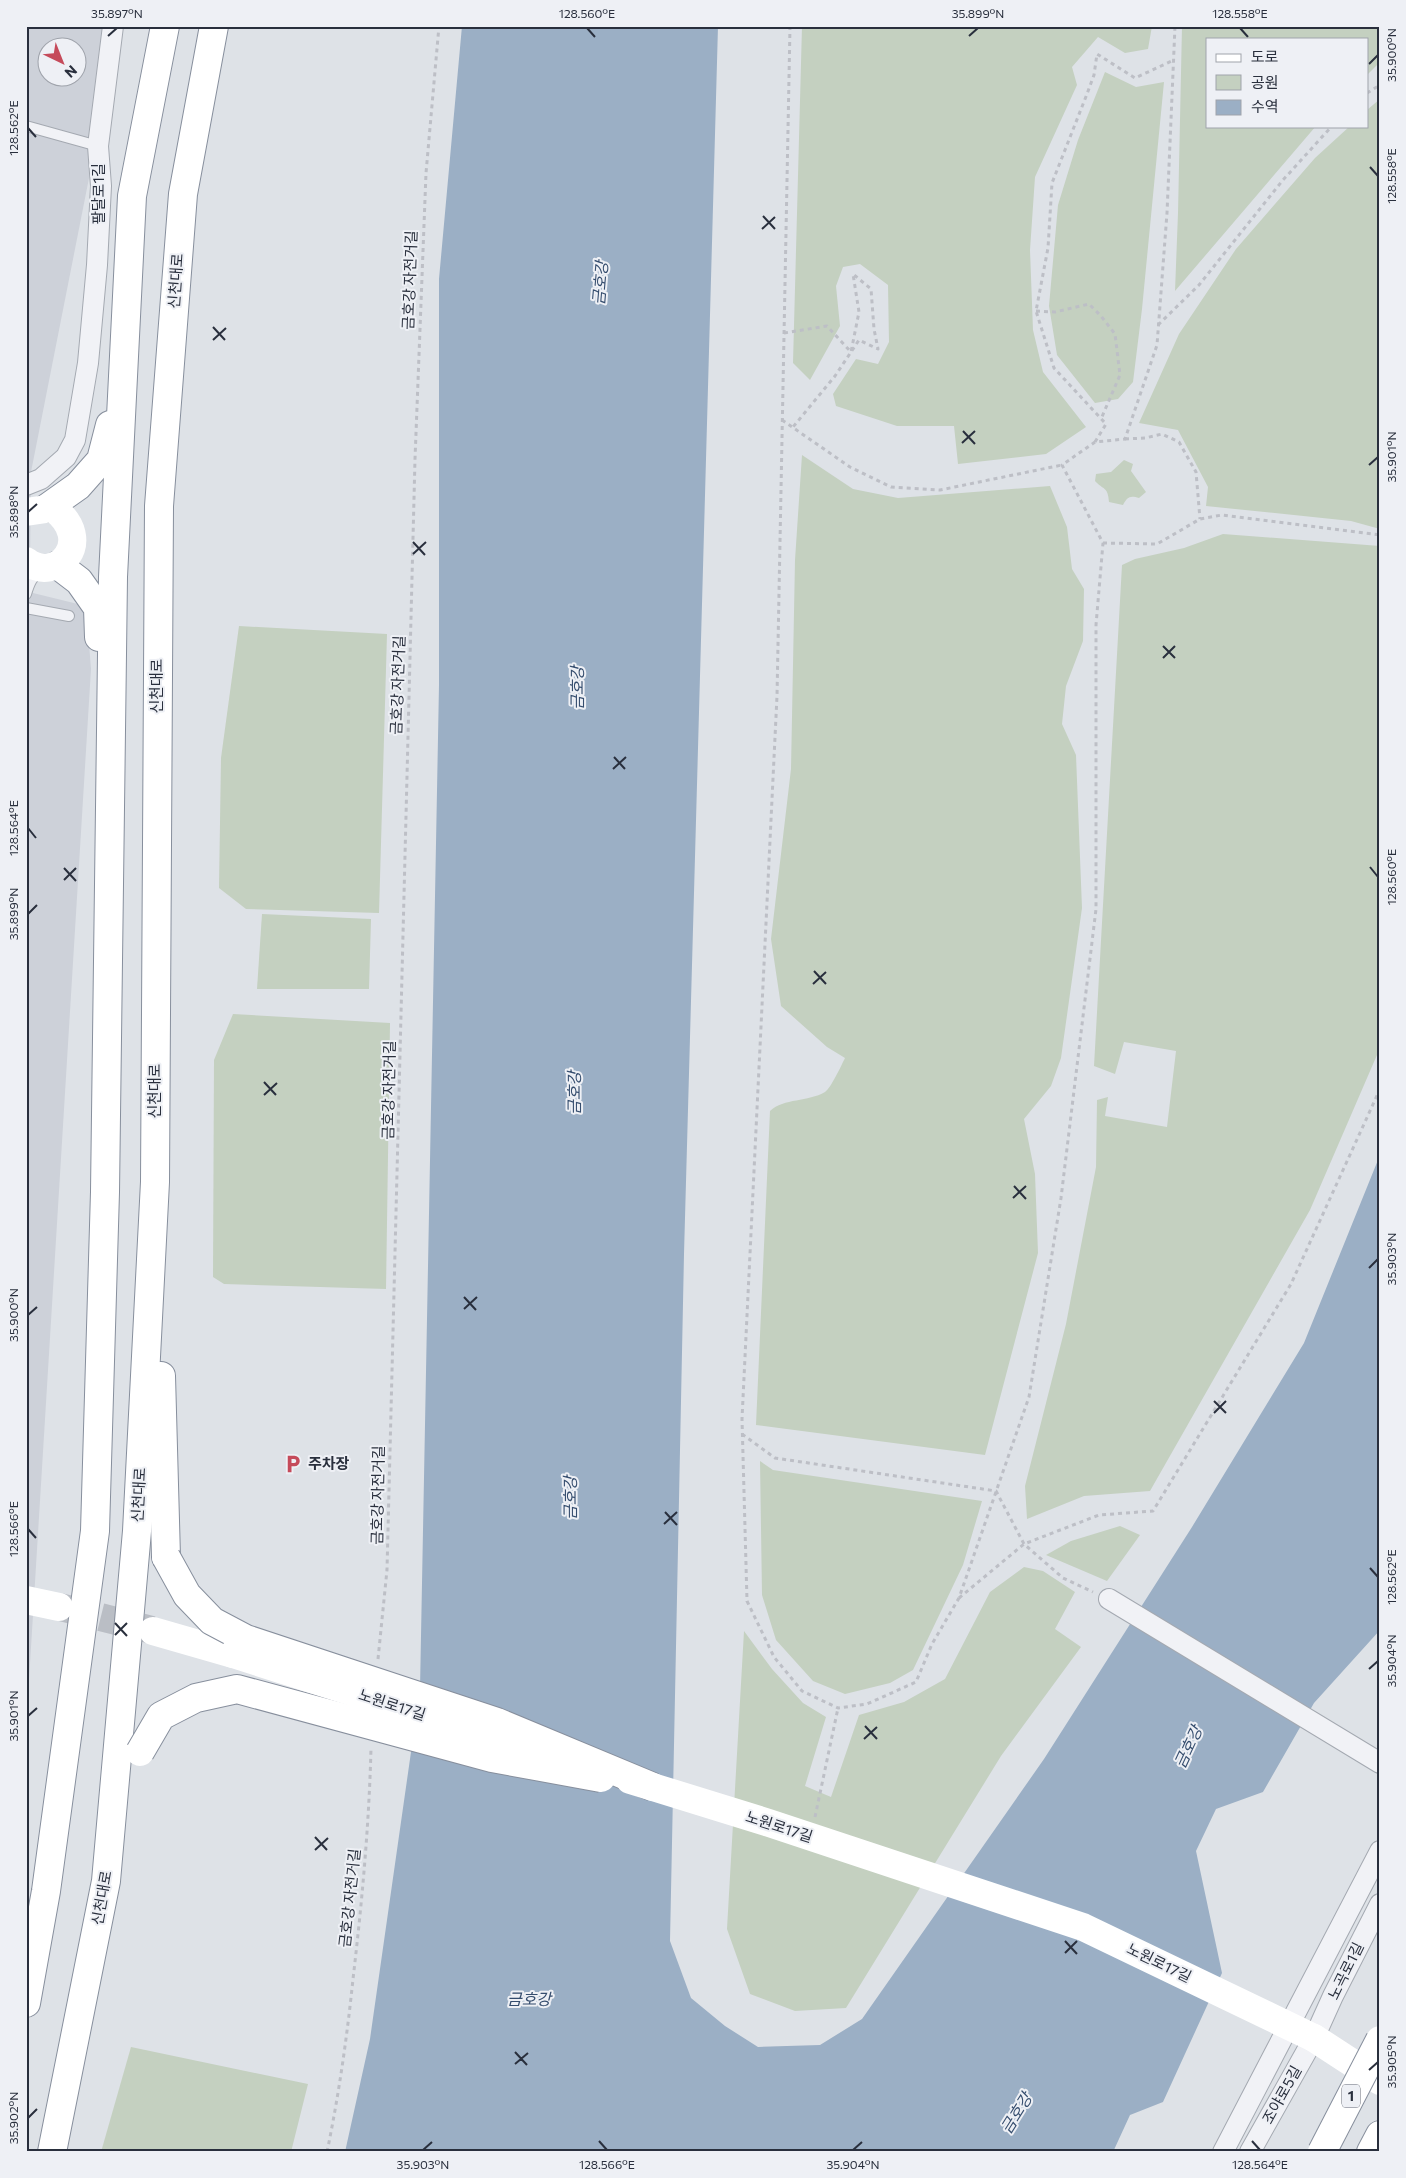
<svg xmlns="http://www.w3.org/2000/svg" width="1406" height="2178" font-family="Commissioner,'Noto Sans KR',sans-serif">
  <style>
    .built { fill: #cdd1d9; fill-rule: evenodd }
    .green { fill: #c4d0c0 }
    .water { fill: #9bafc5 }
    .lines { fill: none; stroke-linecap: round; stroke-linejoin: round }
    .secondary-tunnel { stroke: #babec5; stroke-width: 28; stroke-dasharray: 28 14; stroke-linecap: butt }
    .service-casing { stroke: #a4a9b1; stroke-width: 12 }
    .minor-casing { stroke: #a4a9b1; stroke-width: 22 }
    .trunk-casing { stroke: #878f9d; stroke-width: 30 }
    .motorway-casing { stroke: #878f9d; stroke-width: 30 }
    .path { stroke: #bdbfc6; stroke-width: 3; stroke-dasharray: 4 4; stroke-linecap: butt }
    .service { stroke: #f1f2f6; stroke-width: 10 }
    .minor { stroke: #f1f2f6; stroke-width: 20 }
    .secondary { stroke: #fff; stroke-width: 28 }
    .trunk { stroke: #fff; stroke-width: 28 }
    .motorway { stroke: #fff; stroke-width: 28 }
    .trunk-bridge-casing { stroke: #878f9d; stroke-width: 30; stroke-linecap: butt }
    .motorway-bridge-casing { stroke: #878f9d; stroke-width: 30; stroke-linecap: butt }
    .secondary-bridge { stroke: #fff; stroke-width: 28 }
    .trunk-bridge { stroke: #fff; stroke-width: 28 }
    .motorway-bridge { stroke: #fff; stroke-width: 28 }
    .ticks { fill: none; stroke: #292f3d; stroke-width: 2 }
    .labels { text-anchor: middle; stroke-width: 4; stroke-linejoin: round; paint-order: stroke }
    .shield { fill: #eef0f5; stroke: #646974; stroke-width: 1 }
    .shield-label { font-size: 14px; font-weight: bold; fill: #292f3d }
    .street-label { font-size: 15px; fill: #292f3d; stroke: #eef0f5 }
    .poi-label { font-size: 15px; font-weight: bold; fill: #292f3d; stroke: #eef0f5; text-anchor: start }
    .water-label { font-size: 16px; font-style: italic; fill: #354d6e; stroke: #eef0f5 }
    .neatline { fill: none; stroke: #292f3d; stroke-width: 2 }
    .ticks-label { font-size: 12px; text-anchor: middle; fill: #292f3d }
  </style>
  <rect width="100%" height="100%" fill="#dee2e7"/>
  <path class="built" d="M26 26H119L31 472 30 564 33 593 86 606 91 669 26 1729ZM48 48H78V78H48Z"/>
  <g class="green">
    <path d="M802 26H1152L1148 49 1125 53 1098 37 1072 67 1077 85 1035 177 1030 250 1033 330 1043 372 1086 427 1046 454 958 464 954 426H897L836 406 833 394 856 359 878 364 889 342 888 285 860 264 843 267 836 286 840 326 810 380 793 363Z"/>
    <path d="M1182 26H1380V62L1367 75V39H1207V126H1316L1175 291 1178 213Z"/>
    <path d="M1105 72 1136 87 1164 82 1142 309 1133 382 1118 399 1095 403 1057 355 1049 306 1058 205 1078 140Z"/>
    <path d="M1380 99V529L1351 521 1206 506 1208 487 1178 430 1139 423 1179 334 1236 249 1315 158 1350 126H1367V110Z"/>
    <path d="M802 455 853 489 898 498 1050 486 1067 527 1072 569 1084 589 1083 641 1066 686 1062 724 1076 755 1082 908 1061 1058 1051 1086 1024 1119 1035 1174 1038 1253 985 1455 756 1425 770 1111C784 1098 808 1102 825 1092 831 1088 841 1066 845 1058L827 1047 781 1006 771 939 791 769 795 560Z"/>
    <path d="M1124 460 1133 464 1131 471 1146 492 1139 498C1130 495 1127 497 1123 505L1109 502C1108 486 1103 490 1095 481L1096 474 1111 472Z"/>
    <path d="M1223 534 1380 546V1048L1310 1210 1150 1491 1084 1496 1027 1519 1025 1486 1066 1324 1096 1167 1097 1100 1108 1097 1105 1116 1167 1127 1176 1051 1124 1042 1115 1074 1094 1066 1122 565 1135 559 1184 548Z"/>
    <path d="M239 626 387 634 379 913 246 909 219 888 221 758Z"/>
    <path d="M262 914 371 919 369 989H257Z"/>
    <path d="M233 1014 390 1023 386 1289 224 1284 213 1277 214 1060Z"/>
    <path d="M760 1461 773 1470 982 1501 963 1565 913 1670 890 1683 845 1694 813 1681 776 1640 762 1595Z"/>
    <path d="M1120 1526 1140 1535 1107 1581 1046 1555 1071 1541Z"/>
    <path d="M1024 1567 1043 1571 1075 1592 1055 1629 1081 1647 1001 1756 846 2008 795 2011 750 1994 727 1929 744 1631 772 1669 803 1703 826 1717 805 1786 831 1797 859 1715 904 1702 945 1679 990 1592Z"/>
    <path d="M131 2047 308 2084 291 2152H101Z"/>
  </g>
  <path class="water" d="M462 26H718L684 1254 670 1941 691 1998 725 2026 758 2047 820 2045 862 2019 1044 1759 1192 1527 1304 1343 1380 1155V1630L1314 1703 1263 1792 1216 1809 1196 1851 1222 1973 1163 2102 1130 2115 1113 2152H345L370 2039 420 1689 439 685V279Z"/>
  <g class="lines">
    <path class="secondary-tunnel" d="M60 1607 152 1630"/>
    <g class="service-casing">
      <g id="service">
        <path d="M26 126 98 146"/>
        <path d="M26 594C29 584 32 576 41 570"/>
        <path d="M26 608 69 616"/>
      </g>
    </g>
    <g class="minor-casing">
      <g id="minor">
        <path d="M26 485 41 479 66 457 75 440 88 363 97 265 101 186 98 146 113 26"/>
        <path d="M1109 1599 1380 1763"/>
        <path d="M1223 2152 1380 1851"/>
        <path d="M1250 2152 1314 2038 1333 1996 1380 1904"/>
      </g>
    </g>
    <g class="trunk-casing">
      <g id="trunk">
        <path d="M47 508 78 486 101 460 110 425"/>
        <path d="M58 565 79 581 98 608 99 637"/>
        <path d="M161 1376 166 1557"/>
        <path d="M26 2003 46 1891 95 1531 105 1192 113 577 132 196 165 26"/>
        <path d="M52 2152 106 1881 137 1531 155 1182 159 506 183 194 214 26"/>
      </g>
    </g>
    <g class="motorway-casing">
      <path id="motorway" d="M1371 2152 1380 2135"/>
    </g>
    <g class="path">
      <path d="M790 26 777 696 742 1419 747 1601 774 1657 802 1691 838 1708 867 1704 916 1682 932 1644 959 1598 1029 1397 1061 1198 1096 909V625L1103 543 1062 465 1095 442 1125 439 1157 345 1167 213 1175 26"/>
      <path d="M1367 93 1380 85"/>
      <path d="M1036 311 1055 312 1089 304 1101 316 1115 334 1120 375 1101 419"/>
      <path d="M1158 325 1199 285 1283 180 1332 126"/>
      <path d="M784 333 827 326 851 352 859 312 853 274 871 289 874 329 878 349 859 340 835 376 793 427"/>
      <path d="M782 420 850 467 891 487 940 490 1062 465"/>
      <path d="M1125 439 1145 438 1162 434 1179 442 1196 472 1200 519"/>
      <path d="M1095 442 1106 424 1054 368 1036 311 1048 248 1052 183 1087 94 1094 75 1097 54 1135 78 1174 60"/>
      <path d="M1103 543 1157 544 1200 519 1222 515 1380 535"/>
      <path d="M742 1434 775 1458 996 1491 1024 1544 1063 1578 1093 1592"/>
      <path d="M959 1598 1024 1544 1099 1515 1153 1511 1291 1284 1380 1089"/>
      <path d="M378 1659 387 1570 415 459 426 173 439 26"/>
      <path d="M815 1817 838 1708"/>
      <path d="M327 2152C339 2094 347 2037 353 1979 362 1902 369 1826 371 1748"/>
    </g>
    <use href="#service" class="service"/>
    <use href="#minor" class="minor"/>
    <g class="secondary">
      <path d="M26 512 53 508C97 541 56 585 26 561"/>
      <path d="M26 1600 59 1607"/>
      <path d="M153 1631 233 1654"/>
      <path d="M1314 2038 1380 2081"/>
    </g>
    <use href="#trunk" class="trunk"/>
    <use href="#motorway" class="motorway"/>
    <g class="trunk-bridge-casing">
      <g id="trunk-bridge">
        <path d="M166 1557 187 1595 212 1621 246 1639 497 1722 653 1787"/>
        <path d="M140 1752 161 1716 196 1698 237 1689 492 1758 601 1778"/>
      </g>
    </g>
    <g class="motorway-bridge-casing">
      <path id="motorway-bridge" d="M1322 2152 1380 2040"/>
    </g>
    <g class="secondary-bridge">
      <path d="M233 1654 544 1753"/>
      <path d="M630 1780 769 1823 1083 1927 1314 2038"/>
    </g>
    <use href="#trunk-bridge" class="trunk-bridge"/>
    <use href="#motorway-bridge" class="motorway-bridge"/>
  </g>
  <path class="ticks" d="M587 28 595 37M1240 28 1248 37M108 36 117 28M969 36 978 28M1369 64 1378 55M28 128 36 137M1370 167 1378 176M763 216 775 229M762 229 775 217M213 327 225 340M213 340 226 328M963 431 975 444M962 443 975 431M1369 465 1378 457M28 512 37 504M413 542 425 555M413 554 426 542M1163 646 1175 658M1163 658 1175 646M614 757 625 769M613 769 626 757M28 828 36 838M1370 867 1378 877M64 868 76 881M64 880 76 868M28 914 37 905M814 971 826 984M813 984 826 972M264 1082 276 1095M264 1095 277 1083M1014 1186 1026 1199M1013 1198 1026 1186M1369 1268 1378 1259M464 1297 476 1310M464 1309 477 1297M28 1315 37 1307M1214 1401 1226 1413M1214 1413 1226 1401M665 1512 677 1525M664 1524 677 1512M28 1529 36 1538M1370 1568 1378 1577M115 1623 127 1636M115 1635 127 1623M1369 1669 1378 1661M28 1716 37 1708M865 1726 877 1739M864 1739 877 1727M315 1837 327 1850M315 1850 328 1838M1065 1941 1077 1954M1065 1953 1077 1941M515 2052 527 2065M515 2064 528 2053M1369 2070 1378 2062M28 2118 37 2109M599 2141 607 2150M1252 2141 1260 2150M423 2150 432 2142M853 2150 862 2142"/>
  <defs>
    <g id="parking-bare" transform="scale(1.5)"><path d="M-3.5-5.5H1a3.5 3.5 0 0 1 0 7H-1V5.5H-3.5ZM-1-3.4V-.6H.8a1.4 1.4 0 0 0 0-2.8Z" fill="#c54a5a" stroke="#eef0f5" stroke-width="2.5" paint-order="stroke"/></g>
  </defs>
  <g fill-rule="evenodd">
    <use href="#parking-bare" x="293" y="1464"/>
  </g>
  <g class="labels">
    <rect class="shield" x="1342" y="2084.5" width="18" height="23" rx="4"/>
    <g class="shield-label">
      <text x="1351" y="2101">1</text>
    </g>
    <g class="street-label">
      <text transform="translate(99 194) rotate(-90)" y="5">팔달로1길</text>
      <text transform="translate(410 280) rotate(-88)" y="5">금호강 자전거길</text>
      <text transform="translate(176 281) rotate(-86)" y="5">신천대로</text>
      <text transform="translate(398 685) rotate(-88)" y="5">금호강 자전거길</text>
      <text transform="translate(157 686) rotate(-90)" y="5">신천대로</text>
      <text transform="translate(389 1090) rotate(-89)" y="5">금호강 자전거길</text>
      <text transform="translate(155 1091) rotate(-90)" y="5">신천대로</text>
      <text transform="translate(139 1495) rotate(-87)" y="5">신천대로</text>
      <text transform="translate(378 1495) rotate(-89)" y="5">금호강 자전거길</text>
      <text transform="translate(392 1705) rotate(18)" y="5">노원로17길</text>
      <text transform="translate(779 1827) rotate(18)" y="5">노원로17길</text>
      <text transform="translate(102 1898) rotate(-80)" y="5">신천대로</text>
      <text transform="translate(350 1898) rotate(-84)" y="5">금호강 자전거길</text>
      <text transform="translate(1159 1963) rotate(26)" y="5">노원로17길</text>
      <text transform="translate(1346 1971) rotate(-64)" y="5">노곡로1길</text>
      <text transform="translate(1282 2095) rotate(-61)" y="5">조야로5길</text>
    </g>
    <g class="poi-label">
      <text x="308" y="1469">주차장</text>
    </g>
    <g class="water-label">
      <text transform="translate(600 283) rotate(-85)" y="6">금호강</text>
      <text transform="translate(577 688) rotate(-90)" y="6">금호강</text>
      <text transform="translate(574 1093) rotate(-90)" y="6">금호강</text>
      <text transform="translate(570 1498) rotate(-90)" y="6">금호강</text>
      <text transform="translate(1188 1747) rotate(-65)" y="6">금호강</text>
      <text x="529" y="2005">금호강</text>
      <text transform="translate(1016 2113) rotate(-58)" y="6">금호강</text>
    </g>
  </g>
  <rect width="1406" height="2178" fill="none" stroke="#eef0f5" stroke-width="55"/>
  <rect x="1206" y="38" width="162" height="90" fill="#eef0f5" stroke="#9fa3ab"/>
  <rect x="1216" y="54" width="25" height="8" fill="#ffffff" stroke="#9fa3ab"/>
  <text x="1251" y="62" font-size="15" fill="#292f3d">도로</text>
  <rect x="1216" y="75" width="25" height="15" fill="#c4d0c0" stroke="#9fa3ab"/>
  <text x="1251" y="88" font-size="15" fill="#292f3d">공원</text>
  <rect x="1216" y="100" width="25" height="15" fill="#9bafc5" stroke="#9fa3ab"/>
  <text x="1251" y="112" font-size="15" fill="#292f3d">수역</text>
  <g transform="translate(62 62) rotate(137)"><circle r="24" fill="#eef0f5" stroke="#9fa3ab"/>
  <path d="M0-4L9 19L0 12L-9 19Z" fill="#c54a5a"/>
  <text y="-8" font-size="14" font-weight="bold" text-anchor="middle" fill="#292f3d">N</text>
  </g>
  <rect x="28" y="28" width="1350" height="2122" class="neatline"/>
  <g class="ticks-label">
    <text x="117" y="18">35.897°N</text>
    <text x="587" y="18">128.560°E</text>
    <text x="978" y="18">35.899°N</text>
    <text x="1240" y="18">128.558°E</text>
    <text transform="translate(1392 55) rotate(-90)" y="4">35.900°N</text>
    <text transform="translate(14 128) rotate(-90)" y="4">128.562°E</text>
    <text transform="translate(1392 176) rotate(-90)" y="4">128.558°E</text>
    <text transform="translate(1392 457) rotate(-90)" y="4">35.901°N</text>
    <text transform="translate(14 512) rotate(-90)" y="4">35.898°N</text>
    <text transform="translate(14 828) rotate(-90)" y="4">128.564°E</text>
    <text transform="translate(1392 877) rotate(-90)" y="4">128.560°E</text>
    <text transform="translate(14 914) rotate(-90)" y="4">35.899°N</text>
    <text transform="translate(1392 1259) rotate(-90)" y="4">35.903°N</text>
    <text transform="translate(14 1315) rotate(-90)" y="4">35.900°N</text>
    <text transform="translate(14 1529) rotate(-90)" y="4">128.566°E</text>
    <text transform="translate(1392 1577) rotate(-90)" y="4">128.562°E</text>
    <text transform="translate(1392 1661) rotate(-90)" y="4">35.904°N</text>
    <text transform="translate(14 1716) rotate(-90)" y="4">35.901°N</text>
    <text transform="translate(1392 2062) rotate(-90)" y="4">35.905°N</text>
    <text transform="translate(14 2118) rotate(-90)" y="4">35.902°N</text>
    <text x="423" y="2169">35.903°N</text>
    <text x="607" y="2169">128.566°E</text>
    <text x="853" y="2169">35.904°N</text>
    <text x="1260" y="2169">128.564°E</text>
  </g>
</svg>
